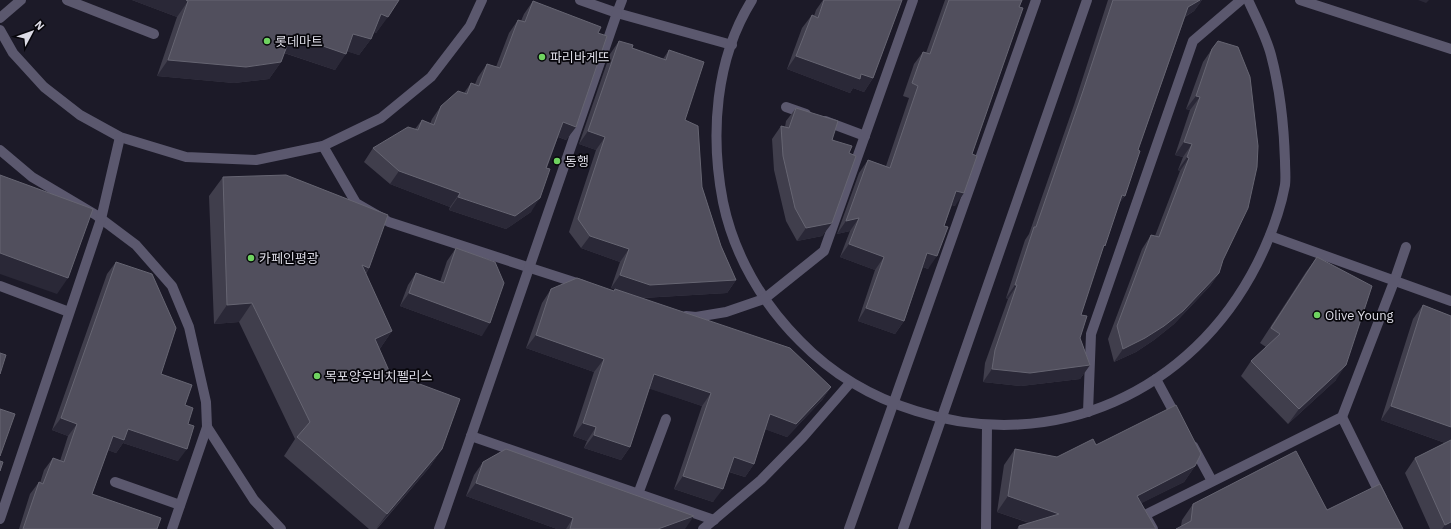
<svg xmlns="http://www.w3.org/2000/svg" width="1451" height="529" font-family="'IBM Plex Sans','Noto Sans KR',sans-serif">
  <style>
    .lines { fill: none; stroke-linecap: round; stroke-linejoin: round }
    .lane { stroke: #5b586e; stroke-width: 10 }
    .street { stroke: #5b586e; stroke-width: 10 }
    .wall { fill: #403e4c }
    .shaded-wall { fill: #2a2837 }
    .building { fill: #514f5d; stroke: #666572 }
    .poi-dot { fill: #6fd360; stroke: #07060b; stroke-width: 1.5 }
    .labels { text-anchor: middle; stroke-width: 3.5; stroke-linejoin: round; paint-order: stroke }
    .poi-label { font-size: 13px; fill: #dcdbe5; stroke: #07060b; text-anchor: start }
  </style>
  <rect width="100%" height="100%" fill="#1c1a28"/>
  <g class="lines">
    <g class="lane">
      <path d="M67 0 154 34"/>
      <path d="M617 13 622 0"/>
      <path d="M0 18 21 0"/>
      <path d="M786 107 806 114"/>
      <path d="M825 121 865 136"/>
      <path d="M1395 279 1406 247"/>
      <path d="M0 286 69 312"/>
      <path d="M115 482 180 505"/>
      <path d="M638 494 666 419"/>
    </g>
    <g class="street">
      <path d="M580 0 617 13 732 45"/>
      <path d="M752 0C715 59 710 135 723 202 734 255 762 303 800 341 833 375 871 397 916 411 1054 455 1192 392 1257 264 1269 240 1280 212 1285 185 1286 178 1285 169 1285 161 1284 126 1280 89 1271 55 1266 36 1256 18 1248 0"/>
      <path d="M1300 0 1451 49"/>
      <path d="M0 30 13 53 44 87 80 115 120 137 186 157 256 160 323 146 381 118 431 77 470 26 482 0"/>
      <path d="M323 146 356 203 389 222 583 285"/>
      <path d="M0 150 32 177 96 215 136 245 172 286 189 327 206 402 207 427 172 529"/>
      <path d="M1270 236 1451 301"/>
      <path d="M686 316 696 317 726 312 764 299 824 251 913 0"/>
      <path d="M1156 379 1177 418"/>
      <path d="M1088 412 1091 334 1193 41 1241 0"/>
      <path d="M1342 417 1382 498"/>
      <path d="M207 427 254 500 281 529"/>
      <path d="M471 436 714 520"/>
      <path d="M1193 446 1212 481"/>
      <path d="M0 519 101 219 120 137"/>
      <path d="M439 529 617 13"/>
      <path d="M703 529 761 480 803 437 850 383"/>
      <path d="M849 529 1036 0"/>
      <path d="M903 529 1087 0"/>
      <path d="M986 529 987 425"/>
      <path d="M1153 529 1145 515 1342 417 1395 279"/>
    </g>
  </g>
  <g class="wall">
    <path d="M132 0H399L376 33 374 32 371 39 359 55 347 51 335 70 284 53 281 62 269 79 234 83 157 76 177 17Z"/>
    <path d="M823 0H902L873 78 864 92 853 88 850 93 787 69 802 28 812 15 814 16 816 10Z"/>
    <path d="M945 0H1022L972 154 955 206 952 205 928 269 923 267 904 321 895 334 858 321 875 270 840 257 850 231 837 234 859 173 868 160 886 166 909 98 903 96 914 64 923 52 926 53Z"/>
    <path d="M1108 0H1202L1194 11 1185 17 1138 150 1125 196 1119 203 1102 250 1081 315 1080 338 1090 365 1080 379 1021 386 983 382 985 363 1008 299 1006 298 1025 240 1029 234 1074 105Z"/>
    <path d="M533 1 598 33 576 127 566 140 558 137 531 212 506 229 449 210 450 207 390 184 364 162 373 148 415 129 422 120 430 124 432 119 441 106 464 93 471 83 475 84 478 77 487 64 496 67 509 33 518 20 521 21 524 14Z"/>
    <path d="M619 41 632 48 663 59 669 50 685 120 702 187 721 246 736 280 727 293 643 298 831 387 822 400 787 437 765 429 754 464 745 477 729 472 713 502 674 489 702 406 649 388 630 447 621 460 584 448 587 441 573 436 594 372 526 348 542 303 551 289 614 291 615 289 611 288 620 262 581 248 569 232 596 150 579 144 610 54Z"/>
    <path d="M1212 49 1223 260 1219 273 1210 286 1174 324 1154 340 1136 352 1114 362 1108 339 1142 249 1151 235 1155 236 1180 171 1178 170 1183 157 1175 155 1190 110 1186 109 1203 62Z"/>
    <path d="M796 108 849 153 832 223 822 236 797 241 786 221 774 170 772 139 781 126 785 127 786 121Z"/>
    <path d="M223 177 369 268 366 274 392 331 379 350 390 373 442 449 429 468 377 529H369L284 456 295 439 239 322 214 324 209 196Z"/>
    <path d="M456 248 482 336 400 306 408 285 416 273 440 282 447 261Z"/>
    <path d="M1317 257 1336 380 1288 424 1241 376 1251 361 1266 347 1260 343 1306 272Z"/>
    <path d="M116 262 161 374 185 405 188 424 178 461 123 443 116 453 108 450 92 494 157 529H19L30 494 39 482 40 483 44 470 53 458 60 461 68 436 52 430 107 274Z"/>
    <path d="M1423 305 1451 316V529H1430L1405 473 1415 458 1445 443 1381 420 1413 319Z"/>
    <path d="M1096 445 1195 466 1184 482 1141 503 1156 529H1017L1019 526 1029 523 997 512 1004 465 1015 449 1057 457Z"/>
    <path d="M483 462 685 529H557L466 496 474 475Z"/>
    <path d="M1193 504 1327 510 1181 526 1182 520Z"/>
  </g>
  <g class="shaded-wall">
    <path d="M132 0H186L188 1 177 17Z"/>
    <path d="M1200 0H1202L1194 11 1179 20 1188 7Z"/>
    <path d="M1418 0H1429L1426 3Z"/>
    <path d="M381 14 388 17 376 33 370 30Z"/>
    <path d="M353 34 371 39 359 55 342 50Z"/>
    <path d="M291 35 346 54 335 70 279 51Z"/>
    <path d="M796 56 861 74 873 78 864 92 853 88 850 93 787 69Z"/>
    <path d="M168 60 281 62 269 79 234 83 157 76Z"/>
    <path d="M1196 96 1200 97 1190 110 1186 109Z"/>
    <path d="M563 122 576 127 566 140 554 135Z"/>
    <path d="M588 131 605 137 596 150 579 144Z"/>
    <path d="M1184 142 1192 144 1183 157 1175 155Z"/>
    <path d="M1187 157 1189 158 1180 171 1178 170Z"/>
    <path d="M399 171 460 193 450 207 390 184Z"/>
    <path d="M956 191 964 193 955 206 948 203Z"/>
    <path d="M1122 195 1125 196 1115 209Z"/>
    <path d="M458 197 540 198 531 212 506 229 449 210Z"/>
    <path d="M859 218 850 231 837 234 846 221Z"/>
    <path d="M832 223 822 236 797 241 806 228Z"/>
    <path d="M590 236 629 249 620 262 581 248Z"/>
    <path d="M849 244 884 257 875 270 840 257Z"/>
    <path d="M0 253 68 278 57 294 0 274Z"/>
    <path d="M927 253 937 256 928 269 919 265Z"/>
    <path d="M362 265 369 268 356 288Z"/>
    <path d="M1219 273 1210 286 1174 324 1154 340 1136 352 1114 362 1123 349Z"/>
    <path d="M620 275 736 280 727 293 641 298 611 288Z"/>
    <path d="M1015 285H1017L1008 299 1006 298Z"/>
    <path d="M409 293 490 323 482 336 400 306Z"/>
    <path d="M252 303 239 322 214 324 227 305Z"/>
    <path d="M866 308 904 321 895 334 858 321Z"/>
    <path d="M392 331 379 350 375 339Z"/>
    <path d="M536 335 604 359 594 372 526 348Z"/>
    <path d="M1090 365 1080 379 1021 386 983 382 992 369Z"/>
    <path d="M1346 365 1336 380 1288 424 1299 409Z"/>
    <path d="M654 374 711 393 702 406 644 387Z"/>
    <path d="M831 387 822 400 787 437 761 428 770 414Z"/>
    <path d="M1391 406 1451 427V445L1381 420Z"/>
    <path d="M61 418 77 424 68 436 52 430Z"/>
    <path d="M583 423 596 427 587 441 573 436Z"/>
    <path d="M128 429 187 449 178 461 123 443 116 453 104 449 113 436Z"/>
    <path d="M594 435 630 447 621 460 584 448Z"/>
    <path d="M442 449 429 468 376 529 387 514Z"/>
    <path d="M734 457 754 464 745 477 724 470Z"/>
    <path d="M1195 466 1184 482 1126 511 1137 496Z"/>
    <path d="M683 476 723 489 713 502 674 489Z"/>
    <path d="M476 483 573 518 566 529H557L466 496Z"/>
    <path d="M1008 496 1059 514 1048 529 997 512Z"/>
    <path d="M694 516 685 529H658Z"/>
    <path d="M1451 522V529H1442L1445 525Z"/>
  </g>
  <g class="building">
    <path d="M186 0H399L388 17 381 14 371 39 353 34 346 54 291 35 281 62 246 67 168 60 188 1Z"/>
    <path d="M824 0H902L873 78 861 74 860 79 796 56 812 15 818 18Z"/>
    <path d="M949 0H1022L1019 7 1023 8 972 154 977 156 964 193 956 191 944 226 948 227 937 256 927 253 904 321 866 308 884 257 849 244 859 218 846 221 868 160 890 168 918 86 912 83 923 52 930 54Z"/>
    <path d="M1113 0H1200L1188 7 1138 150 1140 151 1125 196 1122 195 1105 246 1104 245 1081 315 1087 316 1080 338 1090 365 1030 373 992 369 995 350 1017 285H1015L1034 227H1036L1083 91Z"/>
    <path d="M533 1 601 27 598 33 607 36 576 127 563 122 546 168 550 169 540 198 515 216 458 197 460 193 399 171 373 148 408 127 418 130 422 120 434 125 441 106 458 91 467 94 471 83 479 86 487 64 500 68 518 20 525 22Z"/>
    <path d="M619 41 633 45 632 48 666 60 669 50 704 62 685 120 698 126 702 187 721 246 736 280 650 285 620 275 629 249 590 236 578 219 605 137 588 131Z"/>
    <path d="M1218 41 1238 47 1250 77 1258 146 1257 167 1248 208 1223 260 1219 273 1183 311 1164 326 1145 338 1123 349 1117 326 1151 235 1159 237 1189 158 1187 157 1192 144 1184 142 1200 97 1196 96 1212 49Z"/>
    <path d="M796 108 838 121 832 140 852 146 849 153 856 156 832 223 806 228 795 208 783 156 781 126 789 128Z"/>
    <path d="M0 175 93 209 68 278 0 253Z"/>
    <path d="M286 175 388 215 369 268 362 265 392 331 375 339 390 373 460 399 442 449 387 514 297 437 310 422 252 303 227 305 223 177Z"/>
    <path d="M456 248 495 262 504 283 490 323 409 293 416 273 444 283Z"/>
    <path d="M1317 257 1372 286 1346 365 1299 409 1251 361 1280 334 1271 328Z"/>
    <path d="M116 262 152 274 176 328 161 374 192 385 185 405 193 408 188 424 194 426 187 449 128 429 124 440 113 436 92 494 161 518 157 529H23L39 482 43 484 53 458 64 462 77 424 61 418Z"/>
    <path d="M577 278 614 291 615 289 790 348 831 387 796 424 770 414 754 464 734 457 723 489 683 476 711 393 654 374 630 447 594 435 596 427 583 423 604 359 536 335 551 289Z"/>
    <path d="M1423 305 1451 316V427L1391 406Z"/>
    <path d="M0 353 6 355 0 374Z"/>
    <path d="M1176 405 1201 454 1195 466 1137 496 1156 529H1019V526L1059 514 1008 496 1015 449 1057 457 1093 439 1096 445Z"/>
    <path d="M0 409 15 414 0 456Z"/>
    <path d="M1451 440V522L1445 525 1415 458Z"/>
    <path d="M506 449 694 516 658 529H570L573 518 476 483 483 462Z"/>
    <path d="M1296 451 1327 510 1380 484 1403 529H1176L1191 521 1193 504Z"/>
    <path d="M0 461 3 462 0 471Z"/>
  </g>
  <g class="poi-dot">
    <circle cx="267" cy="41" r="4"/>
    <circle cx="542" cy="57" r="4"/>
    <circle cx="557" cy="161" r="4"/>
    <circle cx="251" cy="258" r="4"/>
    <circle cx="1317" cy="315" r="4"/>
    <circle cx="317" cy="376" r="4"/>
  </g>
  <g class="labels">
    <g class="poi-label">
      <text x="275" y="46">롯데마트</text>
      <text x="550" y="62">파리바게뜨</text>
      <text x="565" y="166">동행</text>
      <text x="259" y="263">카페인평광</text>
      <text x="1325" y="320">Olive Young</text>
      <text x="325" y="381">목포양우비치펠리스</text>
    </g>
  </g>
  <g transform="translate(32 32) rotate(49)" stroke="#07060b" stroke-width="3" paint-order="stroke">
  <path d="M0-3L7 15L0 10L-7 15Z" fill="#dcdbe5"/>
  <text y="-6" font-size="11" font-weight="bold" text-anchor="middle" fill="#dcdbe5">N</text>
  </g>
</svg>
